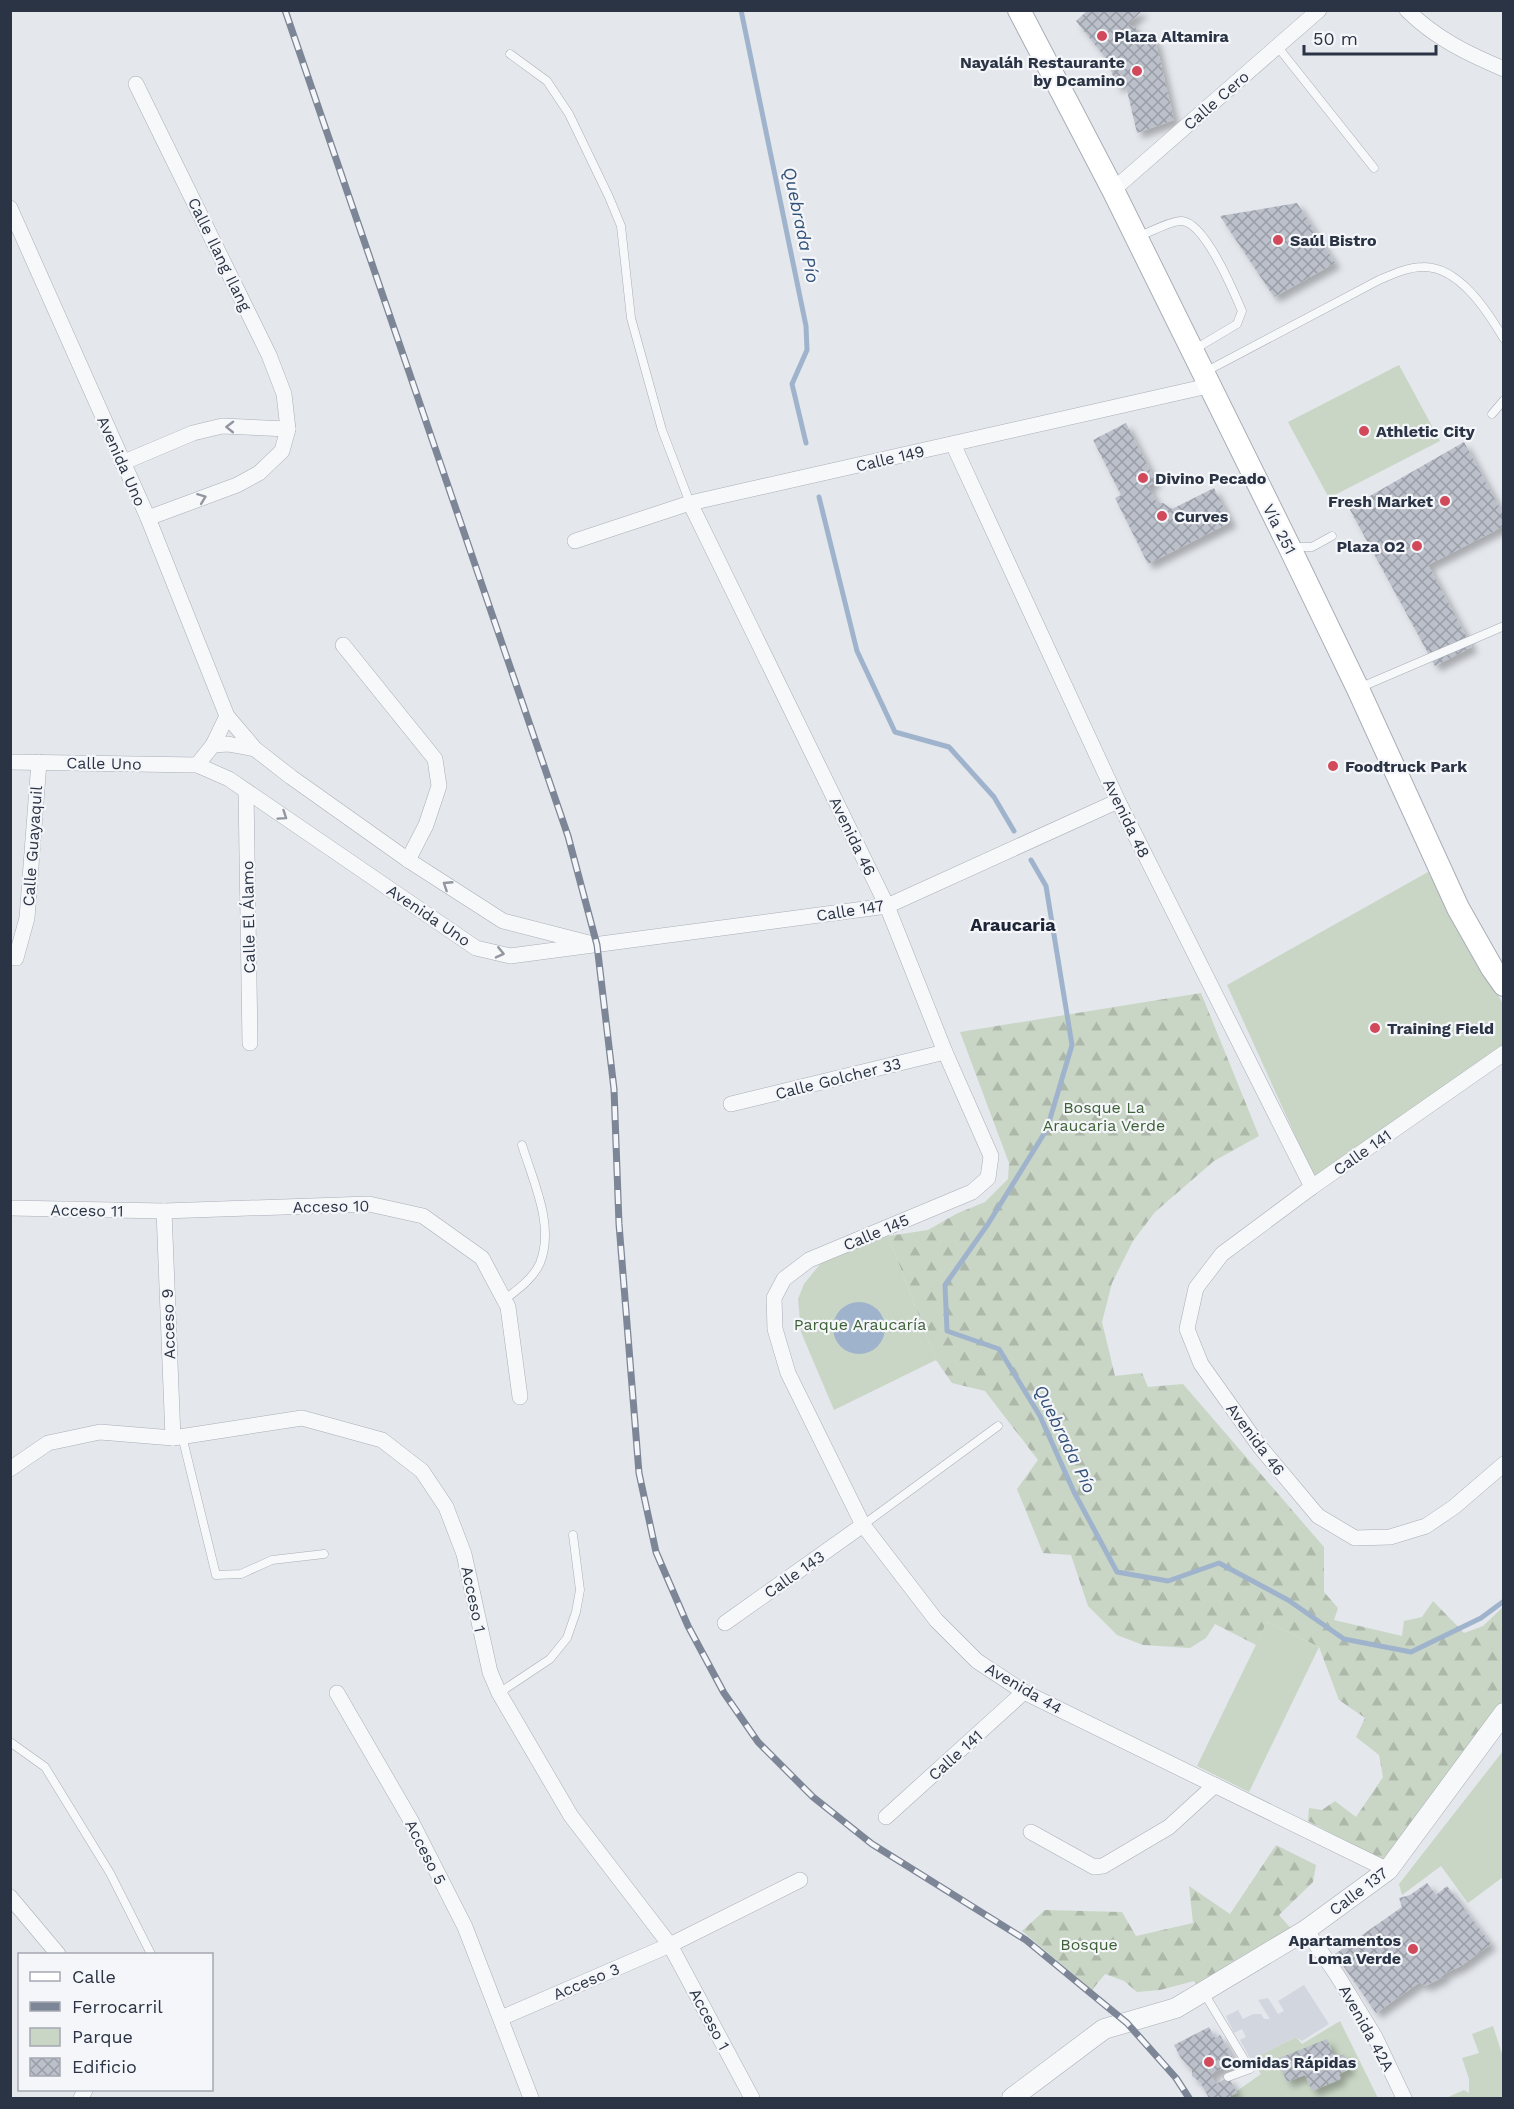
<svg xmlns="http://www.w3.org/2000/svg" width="1514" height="2109" font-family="'Work Sans',sans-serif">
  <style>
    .built { fill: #d2d6de }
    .forest { fill: url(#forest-firs) }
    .green { fill: #c9d6c5 }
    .water { fill: #9fb4cc }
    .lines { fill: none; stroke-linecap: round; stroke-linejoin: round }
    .stream { stroke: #9fb4cc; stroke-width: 5 }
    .building { fill: url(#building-cross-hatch); filter: url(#shadow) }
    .service-casing { stroke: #a9aeb7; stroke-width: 9 }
    .minor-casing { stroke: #a9aeb7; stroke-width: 16 }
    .tertiary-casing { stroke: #a9aeb7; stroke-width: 21 }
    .secondary-casing { stroke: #a9aeb7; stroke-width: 24 }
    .service { stroke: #f7f8fa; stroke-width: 8 }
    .minor { stroke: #f7f8fa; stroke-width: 15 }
    .tertiary { stroke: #f7f8fa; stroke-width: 20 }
    .secondary { stroke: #fff; stroke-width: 22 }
    .rail-casing { stroke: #7d8696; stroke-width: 7 }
    .rail { stroke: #f4f6f9; stroke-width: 4.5; stroke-dasharray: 14; stroke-linecap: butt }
    .oneway { stroke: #9196a0 }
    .poi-dot { fill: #d1495b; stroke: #f4f6f9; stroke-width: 2 }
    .labels { text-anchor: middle; stroke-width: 4.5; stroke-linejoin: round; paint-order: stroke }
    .poi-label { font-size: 16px; font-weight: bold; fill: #2b3445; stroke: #f4f6f9; text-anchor: start }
    .street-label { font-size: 16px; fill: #2b3445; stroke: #f4f6f9 }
    .park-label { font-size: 16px; fill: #3f6138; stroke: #f4f6f9 }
    .water-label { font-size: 18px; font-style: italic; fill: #34527a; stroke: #f4f6f9 }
    .neighbourhood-label { font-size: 18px; font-weight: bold; fill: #1d2536; stroke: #f4f6f9 }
  </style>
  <defs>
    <pattern id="forest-firs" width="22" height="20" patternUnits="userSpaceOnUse" patternTransform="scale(1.5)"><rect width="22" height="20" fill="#c9d6c5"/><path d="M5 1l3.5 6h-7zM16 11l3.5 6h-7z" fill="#adb8ab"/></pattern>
    <pattern id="building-cross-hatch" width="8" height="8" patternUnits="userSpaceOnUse" patternTransform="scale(1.5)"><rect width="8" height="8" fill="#bbc0ca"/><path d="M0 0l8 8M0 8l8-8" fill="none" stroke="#989da6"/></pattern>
    <filter id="shadow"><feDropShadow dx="5.5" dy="5.5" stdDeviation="3" flood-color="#0004"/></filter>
  </defs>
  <rect width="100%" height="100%" fill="#e4e7ec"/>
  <path class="built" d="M1304 1985 1329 2024 1302 2041 1296 2037 1251 2060 1240 2040 1246 2037 1242 2029 1234 2033 1226 2016 1238 2010 1243 2019 1253 2014H1261L1264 2019H1270L1258 2000 1268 1998 1278 2014 1284 2011 1278 2001Z"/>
  <g class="forest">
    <path d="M1201 993 1259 1136 1214 1161 1155 1212 1133 1241 1112 1283 1102 1322 1115 1376 1142 1373 1148 1387 1183 1384 1324 1547V1592L1338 1608 1334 1620 1402 1636 1404 1621 1422 1617 1433 1601 1464 1633 1483 1626 1503 1607V1713L1392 1866 1308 1821 1309 1808 1322 1810 1335 1801 1356 1817 1383 1777 1379 1755 1356 1737 1365 1718 1339 1700 1319 1647 1267 1622 1256 1645 1215 1624 1206 1638 1190 1648 1143 1645 1117 1635 1088 1606 1071 1555 1043 1553 1017 1489 1038 1460 985 1391 952 1383 936 1360 888 1236 928 1230 956 1214 985 1202 1008 1179 1009 1163 960 1032Z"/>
    <path d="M1276 1845 1316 1865 1313 1882 1279 1915 1295 1933 1203 1992 1194 1981 1160 1990 1137 1992 1124 1981 1105 1974 1092 1990 1022 1931 1045 1910 1122 1912 1136 1936 1193 1923 1189 1886 1230 1914Z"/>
  </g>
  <g class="green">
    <path d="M1399 365 1440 441 1329 498 1288 422Z"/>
    <path d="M1428 872 1503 1004V1052L1314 1177 1227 985Z"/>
    <path d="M888 1236 936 1360 834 1410 801 1332 798 1299 804 1284 821 1263Z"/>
    <path d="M1267 1622 1319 1647 1249 1792 1197 1766Z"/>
    <path d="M1503 1751V1877L1468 1903 1441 1866 1402 1895 1399 1884Z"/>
    <path d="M1340 2021 1378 2098H1227L1261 2074 1251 2060 1296 2037 1302 2044Z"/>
    <path d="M1493 2026 1503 2057V2098H1446L1464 2090 1469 2093V2079L1462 2058 1479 2053 1472 2034Z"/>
  </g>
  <circle class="water" cx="859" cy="1328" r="26"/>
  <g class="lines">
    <g class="stream">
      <path d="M741 10 806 326 807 350 792 384 806 443"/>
      <path d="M819 497 857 651 895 732 949 747 994 797 1014 831"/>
      <path d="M1031 860 1046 886 1072 1045 1047 1129 988 1224 945 1285 947 1331 999 1349 1040 1416 1074 1492 1117 1572 1168 1581 1219 1563 1288 1600 1344 1639 1411 1652 1481 1618 1504 1601"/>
    </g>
  </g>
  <g class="building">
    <path d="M1088 10H1143L1128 24 1155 39 1174 120 1137 133 1125 82 1117 88 1108 61 1076 21Z"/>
    <path d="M1297 203 1335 263 1274 297 1220 216Z"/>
    <path d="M1126 423 1156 482 1148 486 1157 503H1163L1172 509 1214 488 1231 522 1148 564 1115 498 1121 495 1093 440Z"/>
    <path d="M1464 442 1504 516V526L1428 565 1472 647 1435 666 1349 508Z"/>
    <path d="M1427 1883 1436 1895 1447 1886 1491 1944 1461 1966 1443 1974 1444 1977 1425 1986 1420 1982 1376 2013 1335 1954 1402 1907 1399 1898 1410 1895Z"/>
    <path d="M1209 2027 1215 2038 1220 2035 1235 2062 1211 2074 1216 2084 1228 2077 1237 2093 1227 2098H1209L1200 2082 1192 2076V2070L1181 2058 1174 2045Z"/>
    <path d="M1327 2039 1335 2058 1344 2054 1350 2069 1339 2074 1341 2079 1312 2091 1305 2075 1287 2082 1277 2059Z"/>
  </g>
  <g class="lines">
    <g class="service-casing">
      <g id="service">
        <path d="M1277 46 1374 168"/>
        <path d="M510 54 547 81 569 114 609 197 621 226 631 318 662 430 690 503"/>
        <path d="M1138 237C1148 233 1172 220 1182 221 1205 223 1233 290 1242 311L1237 324 1195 349"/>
        <path d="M1205 372 1379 280C1393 274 1408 267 1423 267 1459 266 1488 312 1504 339"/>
        <path d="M1492 414 1504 400"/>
        <path d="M1292 547H1312L1332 536"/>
        <path d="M1359 688 1504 626"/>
        <path d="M504 1300C517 1290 533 1279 540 1263 555 1226 533 1181 522 1145"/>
        <path d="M182 1436 216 1575 241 1574 272 1560 324 1554"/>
        <path d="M863 1525 998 1426"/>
        <path d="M499 1693 550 1659 567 1638 576 1612 580 1590 573 1535"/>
        <path d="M10 1742 45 1767 110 1873 151 1954"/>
        <path d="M1204 1993 1250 2069 1228 2077"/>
      </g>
    </g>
    <g class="minor-casing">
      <g id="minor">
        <path d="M1407 10C1435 38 1468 54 1504 69"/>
        <path d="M136 84 269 355 284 394 288 429 282 451 259 473 237 485 148 518"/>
        <path d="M1113 190 1319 10"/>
        <path d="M10 208 148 518 227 716 255 749 291 777 408 860 503 921 589 943"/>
        <path d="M953 444 1118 801 1312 1187"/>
        <path d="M122 463 193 433 222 426 288 429"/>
        <path d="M690 503 887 906 945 1052 991 1156 988 1178 972 1192 809 1260 784 1279 774 1298 775 1329 788 1373 863 1525 936 1620 977 1661 1024 1692 1388 1870"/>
        <path d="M575 541 690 503 1208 386"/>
        <path d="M343 645 435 759 439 786 426 825 408 860"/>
        <path d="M213 745 228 744 255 749"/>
        <path d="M10 762 197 765 229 779 476 948 510 956 887 906 1118 801"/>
        <path d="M197 765 213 745 227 716"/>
        <path d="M246 791 250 1043"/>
        <path d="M10 958H16L27 918 39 762"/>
        <path d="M1504 1053 1312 1187 1222 1254 1196 1288 1187 1329 1201 1364 1260 1447 1318 1516 1355 1538 1390 1537 1426 1526 1454 1507 1504 1464"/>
        <path d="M731 1104 945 1052"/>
        <path d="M10 1208 164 1211 369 1204 423 1216 482 1258 508 1307 520 1397"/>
        <path d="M164 1211 173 1438"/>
        <path d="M10 1469 48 1443 100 1432 173 1438 302 1418 382 1440 422 1471 446 1507 464 1554 490 1672 499 1693 571 1816 670 1945 752 2098"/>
        <path d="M725 1623 863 1525"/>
        <path d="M337 1693 410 1819 465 1927 531 2098"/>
        <path d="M886 1817 1024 1692"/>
        <path d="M1031 1832 1094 1867 1103 1866 1169 1827 1215 1785"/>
        <path d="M10 1897 58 1954"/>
        <path d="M1306 1930 1337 1975 1375 2037 1404 2098"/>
        <path d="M501 2018 670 1945 800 1880"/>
        <path d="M81 2098 85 2090"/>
      </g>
    </g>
    <g class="tertiary-casing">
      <path id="tertiary" d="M1012 2098 1104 2029 1176 2008 1306 1930 1388 1870 1504 1713"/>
    </g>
    <g class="secondary-casing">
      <path id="secondary" d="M1019 10 1113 190 1289 546 1358 689 1458 908 1492 968 1504 985"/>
    </g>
    <use href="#service" class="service"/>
    <use href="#minor" class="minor"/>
    <use href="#tertiary" class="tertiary"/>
    <use href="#secondary" class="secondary"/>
    <g class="rail-casing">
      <path id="rail" d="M285 10 568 836 597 945 614 1089 619 1224 639 1473 656 1552 688 1626 724 1693 758 1742 813 1797 872 1844 1026 1940 1127 2023 1176 2078 1189 2098"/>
    </g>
    <use href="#rail" class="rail"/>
  </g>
  <defs><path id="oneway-chevron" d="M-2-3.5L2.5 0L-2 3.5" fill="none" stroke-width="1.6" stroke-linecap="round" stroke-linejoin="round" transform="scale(1.5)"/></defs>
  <g class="oneway">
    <use href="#oneway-chevron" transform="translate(230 427) rotate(-179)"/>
    <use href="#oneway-chevron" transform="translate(202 498) rotate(-21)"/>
    <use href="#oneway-chevron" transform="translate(283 816) rotate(34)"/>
    <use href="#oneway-chevron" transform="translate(447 885) rotate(-147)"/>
    <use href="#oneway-chevron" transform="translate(500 953) rotate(13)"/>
  </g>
  <g class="poi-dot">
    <circle cx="1102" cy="36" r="6"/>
    <circle cx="1137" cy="71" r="6"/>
    <circle cx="1278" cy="240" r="6"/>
    <circle cx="1364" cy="431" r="6"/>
    <circle cx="1143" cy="478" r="6"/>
    <circle cx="1445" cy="501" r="6"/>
    <circle cx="1162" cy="516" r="6"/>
    <circle cx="1417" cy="546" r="6"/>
    <circle cx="1333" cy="766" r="6"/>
    <circle cx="1375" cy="1028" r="6"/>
    <circle cx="1413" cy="1949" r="6"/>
    <circle cx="1209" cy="2062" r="6"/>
  </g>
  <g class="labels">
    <g class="poi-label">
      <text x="1114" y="42">Plaza Altamira</text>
      <text x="1125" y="68" text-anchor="end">Nayaláh Restaurante<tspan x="1125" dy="18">by Dcamino</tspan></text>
      <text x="1290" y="246">Saúl Bistro</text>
      <text x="1376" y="437">Athletic City</text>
      <text x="1155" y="484">Divino Pecado</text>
      <text x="1433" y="507" text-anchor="end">Fresh Market</text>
      <text x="1174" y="522">Curves</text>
      <text x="1405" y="552" text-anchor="end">Plaza O2</text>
      <text x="1345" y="772">Foodtruck Park</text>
      <text x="1387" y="1034">Training Field</text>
      <text x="1401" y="1946" text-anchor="end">Apartamentos<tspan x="1401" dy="18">Loma Verde</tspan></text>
      <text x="1221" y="2068">Comidas Rápidas</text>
    </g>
    <g class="street-label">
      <text transform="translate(1216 100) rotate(-41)" y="6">Calle Cero</text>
      <text transform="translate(220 254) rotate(64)" y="6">Calle Ilang Ilang</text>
      <text transform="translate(890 458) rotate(-13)" y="6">Calle 149</text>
      <text transform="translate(122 461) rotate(66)" y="6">Avenida Uno</text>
      <text transform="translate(1280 529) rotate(63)" y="6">Vía 251</text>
      <text transform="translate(104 763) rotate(1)" y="6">Calle Uno</text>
      <text transform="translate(1127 818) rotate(64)" y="6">Avenida 48</text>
      <text transform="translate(853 836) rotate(64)" y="6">Avenida 46</text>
      <text transform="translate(32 846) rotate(-86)" y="6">Calle Guayaquil</text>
      <text transform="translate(850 910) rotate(-9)" y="6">Calle 147</text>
      <text transform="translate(429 915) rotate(34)" y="6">Avenida Uno</text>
      <text transform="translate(248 917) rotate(-91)" y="6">Calle El Álamo</text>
      <text transform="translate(838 1078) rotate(-14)" y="6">Calle Golcher 33</text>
      <text transform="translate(1362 1152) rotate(-35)" y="6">Calle 141</text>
      <text transform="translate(331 1206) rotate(-1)" y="6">Acceso 10</text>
      <text transform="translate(87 1210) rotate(1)" y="6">Acceso 11</text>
      <text transform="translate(876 1232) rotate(-23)" y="6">Calle 145</text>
      <text transform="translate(168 1324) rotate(-92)" y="6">Acceso 9</text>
      <text transform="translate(1256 1439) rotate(53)" y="6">Avenida 46</text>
      <text transform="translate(794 1574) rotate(-35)" y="6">Calle 143</text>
      <text transform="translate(474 1599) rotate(78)" y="6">Acceso 1</text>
      <text transform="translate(1024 1688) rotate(30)" y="6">Avenida 44</text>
      <text transform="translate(955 1755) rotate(-42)" y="6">Calle 141</text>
      <text transform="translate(426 1852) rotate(63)" y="6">Acceso 5</text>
      <text transform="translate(1358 1891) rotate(-37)" y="6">Calle 137</text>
      <text transform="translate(586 1981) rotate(-23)" y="6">Acceso 3</text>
      <text transform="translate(710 2019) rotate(62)" y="6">Acceso 1</text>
      <text transform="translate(1367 2028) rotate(61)" y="6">Avenida 42A</text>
    </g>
    <g class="park-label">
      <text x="1104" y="1113">Bosque La<tspan x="1104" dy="18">Araucaria Verde</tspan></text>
      <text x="860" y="1330">Parque Araucaría</text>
      <text x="1089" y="1950">Bosque</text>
    </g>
    <g class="water-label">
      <text transform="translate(801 225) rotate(78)" y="6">Quebrada Pío</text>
      <text transform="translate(1065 1439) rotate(64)" y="6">Quebrada Pío</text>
    </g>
    <g class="neighbourhood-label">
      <text x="1013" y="931">Araucaria</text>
    </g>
  </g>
  <rect width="1514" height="2109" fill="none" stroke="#2b3445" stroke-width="24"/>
  <rect x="18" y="1953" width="195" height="138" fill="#f4f6f9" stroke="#a4a8b1" stroke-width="1.5"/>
  <rect x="30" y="1972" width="30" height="9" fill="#ffffff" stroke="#a4a8b1" stroke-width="1.5"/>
  <text x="72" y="1983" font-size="18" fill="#2b3445">Calle</text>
  <rect x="30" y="2002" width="30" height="9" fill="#7d8696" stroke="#a4a8b1" stroke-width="1.5"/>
  <text x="72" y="2013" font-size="18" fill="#2b3445">Ferrocarril</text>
  <rect x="30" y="2028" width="30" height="18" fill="#c9d6c5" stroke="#a4a8b1" stroke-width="1.5"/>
  <text x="72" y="2043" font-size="18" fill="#2b3445">Parque</text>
  <rect x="30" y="2058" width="30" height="18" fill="url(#building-cross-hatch)" stroke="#a4a8b1" stroke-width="1.5"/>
  <text x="72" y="2073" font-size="18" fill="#2b3445">Edificio</text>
  <path d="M1304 45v9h132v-9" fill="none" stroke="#2b3445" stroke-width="3"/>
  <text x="1313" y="45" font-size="18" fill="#2b3445" stroke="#f4f6f9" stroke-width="4.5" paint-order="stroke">50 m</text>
</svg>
